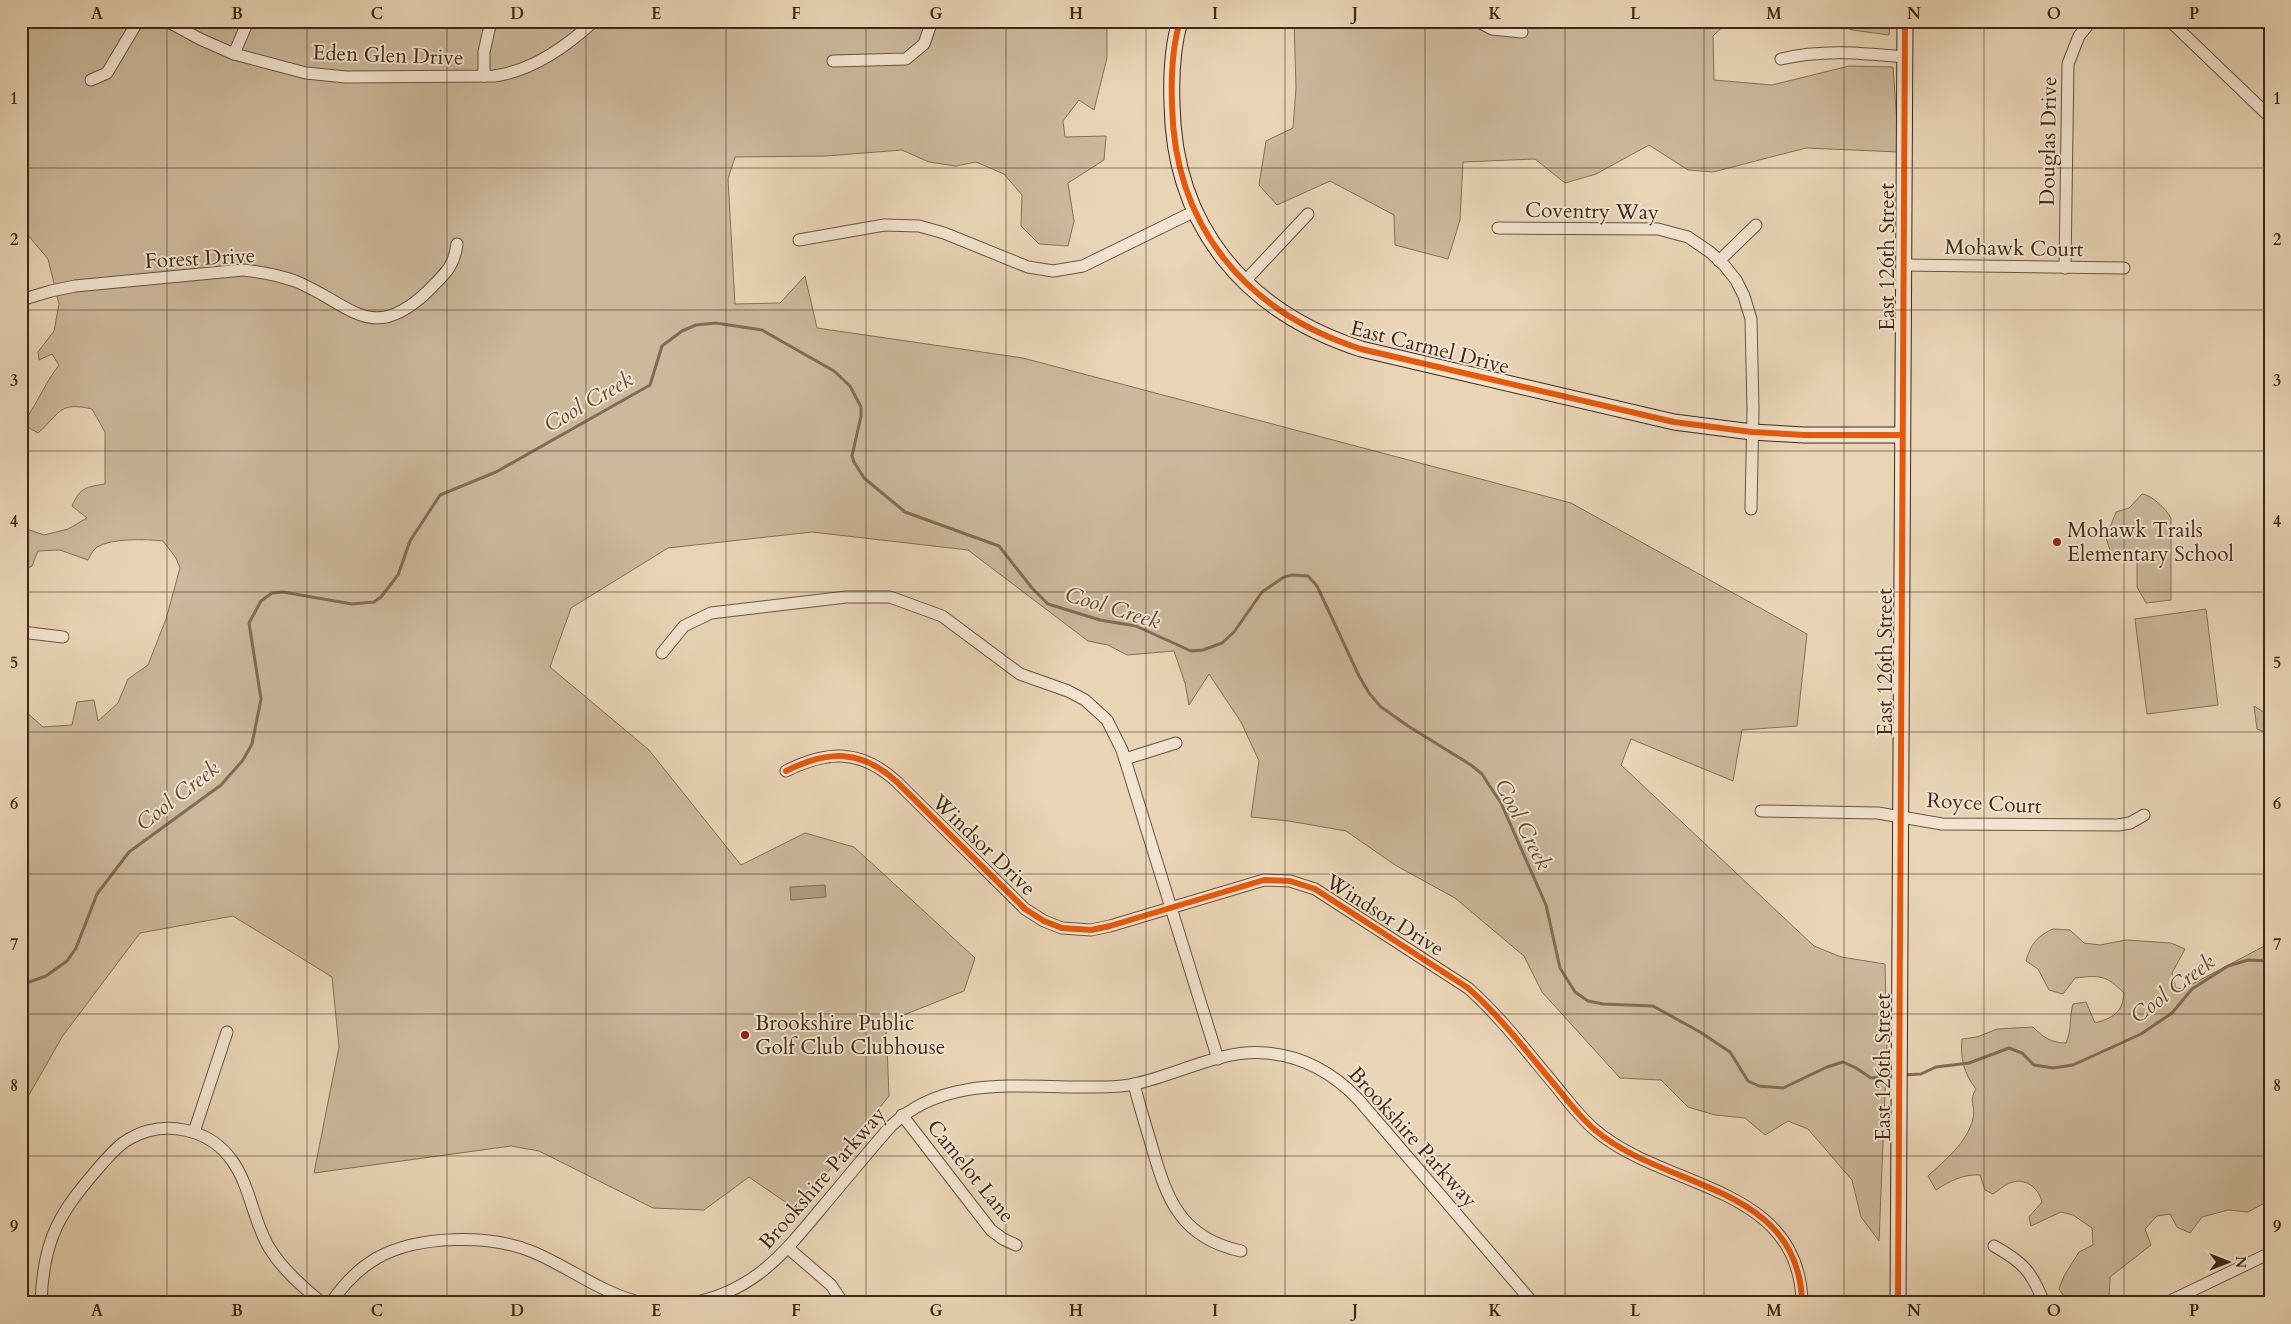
<svg xmlns="http://www.w3.org/2000/svg" width="2291" height="1324" font-family="Cardo,serif">
  <style>
    .green { fill: #ccb89b; stroke: #86705a }
    .water { fill: #af9a81; stroke: #826c57 }
    .lines { fill: none; stroke-linecap: round; stroke-linejoin: round }
    .stream { stroke: #826c57; stroke-width: 3 }
    .street-casing { stroke: #6a5340; stroke-width: 13 }
    .secondary-casing { stroke: #3f2819; stroke-width: 17 }
    .street { stroke: #f1e4d0; stroke-width: 11 }
    .secondary { stroke: #f1e4d0; stroke-width: 15 }
    .cycleway-casing { stroke: #f1e4d0; stroke-width: 9 }
    .cycleway { stroke: #e8590c; stroke-width: 6 }
    .grid { fill: none; stroke: #3f2819; stroke-width: 1; stroke-opacity: 0.55 }
    .poi-dot { fill: #8f2418; stroke: #f1e4d0; stroke-width: 2 }
    .labels { text-anchor: middle; stroke-width: 4; stroke-linejoin: round; paint-order: stroke }
    .street-label { font-size: 21px; fill: #3f2819; stroke: #f1e4d0 }
    .poi-label { font-size: 21px; fill: #3f2819; stroke: #f1e4d0; text-anchor: start }
    .water-label { font-size: 22px; font-style: italic; fill: #614a38; stroke: #f1e4d0 }
    .neatline { fill: none; stroke: #3f2819; stroke-width: 2 }
    .grid-label { font-size: 16px; text-anchor: middle; font-weight: bold; fill: #3f2819 }
  </style>
  <rect width="100%" height="100%" fill="#e9d5b6"/>
  <filter id="stains"><feTurbulence type="fractalNoise" baseFrequency=".004" numOctaves="4"/><feColorMatrix values="0 0 0 0 .2 0 0 0 0 .09 0 0 0 0 .02 0 0 0 .5 -.17"/></filter>
  <radialGradient id="worn" r=".72"><stop offset=".6" stop-color="#630" stop-opacity="0"/><stop offset="1" stop-color="#630" stop-opacity=".3"/></radialGradient>
  <g class="green">
    <path d="M21 21H1107V58L1094 110 1079 100 1063 121 1065 137 1106 136 1104 160 1068 183 1074 221 1068 246 1039 244 1021 226 1022 195 1004 174 976 162 956 166 929 162 902 150 826 156 735 157 728 179 735 304 780 303 805 276 817 328 1023 358 1571 503 1807 634 1797 726 1742 730 1733 781 1631 739 1621 765 1814 946 1841 957 1885 964 1887 1045 1879 1241 1861 1217 1852 1180 1808 1129 1788 1121 1765 1135 1745 1118 1715 1115 1688 1107 1661 1080 1620 1078 1542 992 1524 956 1455 898 1395 865 1346 831 1289 821 1251 817 1259 761 1241 722 1209 674 1189 705 1185 683 1174 651 1127 655 1108 645 1088 641 968 550 812 532 668 548 571 608 550 667 649 750 741 865 805 833 854 847 975 958 964 991 886 1022 889 1096 797 1210 749 1177 704 1210 653 1208 539 1151 511 1146 314 1173 339 1047 332 977 233 916 140 933 62 1037 21 1109V692L25 711 43 727 72 725 77 702 94 700 98 721 118 703 128 679 148 665 166 619 180 568 176 558 163 541C146 539 112 538 97 547 93 550 90 556 88 560L60 550 38 551 32 566 21 571V530L24 528 44 535 68 529 87 518 72 506C80 487 87 487 105 484V432L92 409C58 401 60 414 38 433L22 424C37 405 44 384 59 365L52 354 39 360 38 352 54 331 59 304 48 259 21 227Z"/>
    <path d="M1294 21H1729L1713 36 1714 80 1772 85 1849 66 1893 67 1899 152 1806 148 1713 172 1688 170 1649 145 1596 174 1565 183 1535 159 1463 162 1460 220 1448 259 1395 245 1394 215 1330 181 1277 205 1259 185 1266 141 1293 128 1296 88Z"/>
    <path d="M1827 21H1890L1889 35 1852 30Z"/>
    <path d="M2142 494C2152 495 2166 509 2171 518V600L2146 603 2137 587V556L2108 555 2110 550 2106 538 2116 512 2129 508Z"/>
    <path d="M2206 609 2218 705 2147 714 2135 619Z"/>
    <path d="M2254 706 2270 716V734L2257 729Z"/>
    <path d="M2053 929 2070 930 2084 943 2100 945 2126 940 2171 943 2185 949 2172 973 2176 988 2183 989 2270 943V1200L2248 1212 2228 1210 2202 1217 2190 1233 2177 1227 2170 1214 2157 1216 2145 1229 2151 1245 2110 1277 2109 1303H2084L2063 1295 2059 1289 2064 1276 2079 1252 2093 1245 2092 1228 2073 1215 2061 1212 2031 1226 2029 1217 2042 1202C2039 1190 2028 1178 2013 1182 2007 1183 1999 1190 1993 1194L1985 1190 1980 1175C1963 1174 1950 1181 1936 1190L1928 1176C1946 1159 1966 1144 1973 1119 1976 1106 1968 1101 1976 1089 1964 1074 1960 1058 1962 1039L1977 1037 1997 1029 2033 1027C2043 1037 2051 1043 2066 1043 2072 1030 2069 1018 2073 1004L2086 1002 2095 1023C2112 1018 2123 1013 2124 993 2106 975 2100 975 2075 978L2063 994 2049 990 2038 969 2026 961C2030 945 2038 935 2053 929Z"/>
  </g>
  <path class="water" d="M825 885 826 897 791 900 790 887Z"/>
  <g class="lines">
    <g class="stream">
      <path d="M21 985 46 976 67 961 76 948 97 894 129 852 221 785 243 760 252 744 261 699 249 623 261 601 272 593 283 592 352 604 374 602 381 597 398 575 410 541 440 495 496 472 650 385 662 346 682 331 696 325 716 323 762 330 834 371 850 386 861 407V416L852 456 854 462 864 478 905 512 999 546 1032 588 1048 604 1100 620 1136 626 1191 651 1203 650 1222 643 1234 632 1262 592 1284 577 1292 575 1308 576 1317 586 1359 676 1369 693 1381 707 1408 726 1471 765 1482 774 1489 785 1501 803 1546 905 1560 968 1575 992 1588 1001 1603 1004 1653 1006 1700 1032 1730 1052 1748 1081 1759 1086 1783 1088 1827 1067 1843 1062 1856 1068 1871 1078 1895 1076"/>
      <path d="M1904 1075 1921 1074 1936 1067 1969 1063 2009 1048 2022 1053 2034 1065 2053 1068 2073 1065 2141 1034 2172 1013 2192 989 2228 966 2248 960 2270 961"/>
    </g>
    <g class="street-casing">
      <g id="street">
        <path d="M167 21 200 39 234 54 306 73 346 77 494 76C532 71 566 47 594 21"/>
        <path d="M1477 21 1492 29 1522 32"/>
        <path d="M2170 21 2270 117"/>
        <path d="M234 54 248 21"/>
        <path d="M1781 59C1822 49 1863 53 1905 57"/>
        <path d="M833 61 906 59 924 44 932 21"/>
        <path d="M484 76V52L491 21"/>
        <path d="M91 80 107 73 138 21"/>
        <path d="M1498 228 1658 229 1688 237 1710 252 1724 265 1736 280 1744 296 1751 319 1753 409 1751 509"/>
        <path d="M799 240 884 225 919 226 944 233 1028 267 1053 271 1083 266 1195 211"/>
        <path d="M1719 261 1756 225"/>
        <path d="M1903 265 2124 268"/>
        <path d="M2065 268 2068 64 2079 36 2091 21"/>
        <path d="M1245 281 1308 214"/>
        <path d="M21 300 51 291 75 286 243 270C261 272 278 275 295 281 350 303 371 346 428 291 444 274 454 268 457 244"/>
        <path d="M21 632 63 637"/>
        <path d="M662 653 684 626 711 613 846 597H890L942 616 1020 674 1068 691 1085 700 1107 720 1122 750 1218 1059"/>
        <path d="M1125 759 1176 743"/>
        <path d="M786 771C828 750 861 749 897 782L1025 909 1044 921 1062 928 1091 930 1110 926 1264 880 1290 881 1315 889 1468 988C1502 1018 1530 1056 1559 1090 1570 1104 1581 1118 1595 1130 1665 1190 1800 1184 1802 1303"/>
        <path d="M1761 811 1878 813 1942 824 2118 825 2130 823 2144 815"/>
        <path d="M1134 1084C1139 1105 1146 1126 1152 1147 1167 1200 1181 1238 1241 1251"/>
        <path d="M902 1115 991 1230 1003 1239 1016 1245"/>
        <path d="M194 1132 227 1032"/>
        <path d="M1994 1246C2023 1262 2032 1272 2044 1303"/>
        <path d="M788 1248 831 1285 843 1303"/>
        <path d="M41 1303C43 1238 60 1212 101 1165 110 1155 118 1145 129 1139 164 1119 210 1128 233 1162 251 1188 253 1222 270 1249 283 1270 303 1287 322 1303"/>
        <path d="M331 1303C343 1285 358 1269 377 1258 418 1235 490 1234 533 1252 571 1268 602 1294 643 1303"/>
        <path d="M692 1303C755 1291 785 1252 824 1205 846 1179 868 1152 891 1126 943 1076 1015 1087 1081 1087 1099 1087 1117 1088 1134 1084 1178 1075 1220 1049 1266 1053 1303 1056 1333 1073 1358 1099L1533 1303"/>
        <path d="M2166 1303 2270 1253"/>
      </g>
    </g>
    <g class="secondary-casing">
      <g id="secondary">
        <path d="M1180 21C1172 48 1171 77 1172 104 1174 227 1246 312 1361 349L1674 422 1752 432 1804 435H1902"/>
        <path d="M1898 1303 1905 21"/>
      </g>
    </g>
    <use href="#street" class="street"/>
    <use href="#secondary" class="secondary"/>
    <g class="cycleway-casing">
      <g id="cycleway">
        <path d="M1180 21C1172 48 1171 77 1172 104 1174 227 1246 312 1361 349L1674 422 1752 432 1804 435H1902"/>
        <path d="M786 771C828 750 861 749 897 782L1025 909 1044 921 1062 928 1091 930 1110 926 1264 880 1290 881 1315 889 1468 988C1502 1018 1530 1056 1559 1090 1570 1104 1581 1118 1595 1130 1665 1190 1800 1184 1802 1303"/>
        <path d="M1898 1303 1905 21"/>
      </g>
    </g>
    <use href="#cycleway" class="cycleway"/>
  </g>
  <path class="grid" d="M167 21V1303M307 21V1303M447 21V1303M586 21V1303M726 21V1303M866 21V1303M1006 21V1303M1146 21V1303M1285 21V1303M1425 21V1303M1565 21V1303M1704 21V1303M1844 21V1303M1984 21V1303M2124 21V1303M21 168H2270M21 310H2270M21 451H2270M21 592H2270M21 732H2270M21 874H2270M21 1014H2270M21 1156H2270"/>
  <g class="poi-dot">
    <circle cx="2057" cy="542" r="5"/>
    <circle cx="745" cy="1035" r="5"/>
  </g>
  <g class="labels">
    <g class="street-label">
      <text transform="translate(388 55) rotate(2)" y="7">Eden Glen Drive</text>
      <text transform="translate(2048 141) rotate(-89)" y="7">Douglas Drive</text>
      <text transform="translate(1592 211) rotate(1)" y="7">Coventry Way</text>
      <text transform="translate(2014 248) rotate(1)" y="7">Mohawk Court</text>
      <text transform="translate(1887 257) rotate(-90)" y="7">East 126th Street</text>
      <text transform="translate(200 258) rotate(-3)" y="7">Forest Drive</text>
      <text transform="translate(1430 347) rotate(14)" y="7">East Carmel Drive</text>
      <text transform="translate(1885 662) rotate(-90)" y="7">East 126th Street</text>
      <text transform="translate(1984 803) rotate(3)" y="7">Royce Court</text>
      <text transform="translate(984 845) rotate(44)" y="7">Windsor Drive</text>
      <text transform="translate(1385 915) rotate(32)" y="7">Windsor Drive</text>
      <text transform="translate(1883 1067) rotate(-90)" y="7">East 126th Street</text>
      <text transform="translate(1413 1137) rotate(48)" y="7">Brookshire Parkway</text>
      <text transform="translate(971 1171) rotate(51)" y="7">Camelot Lane</text>
      <text transform="translate(822 1178) rotate(-49)" y="7">Brookshire Parkway</text>
    </g>
    <g class="poi-label">
      <text x="2067" y="537">Mohawk Trails<tspan x="2067" dy="24">Elementary School</tspan></text>
      <text x="755" y="1030">Brookshire Public<tspan x="755" dy="24">Golf Club Clubhouse</tspan></text>
    </g>
    <g class="water-label">
      <text transform="translate(588 401) rotate(-30)" y="8">Cool Creek</text>
      <text transform="translate(1113 607) rotate(17)" y="8">Cool Creek</text>
      <text transform="translate(177 795) rotate(-38)" y="8">Cool Creek</text>
      <text transform="translate(1524 824) rotate(63)" y="8">Cool Creek</text>
      <text transform="translate(2172 988) rotate(-37)" y="8">Cool Creek</text>
    </g>
  </g>
  <rect width="2291" height="1324" fill="none" stroke="#e9d5b6" stroke-width="55"/>
  <g transform="translate(2228 1262) rotate(90)" stroke="#f1e4d0" stroke-width="4" paint-order="stroke">
  <path d="M0-4L9 19L0 12L-9 19Z" fill="#3f2819"/>
  <text y="-8" font-size="14" font-weight="bold" text-anchor="middle" fill="#3f2819">N</text>
  </g>
  <rect x="28" y="28" width="2236" height="1268" class="neatline"/>
  <g class="grid-label">
    <text x="97" y="19">A</text>
    <text x="237" y="19">B</text>
    <text x="377" y="19">C</text>
    <text x="517" y="19">D</text>
    <text x="656" y="19">E</text>
    <text x="796" y="19">F</text>
    <text x="936" y="19">G</text>
    <text x="1076" y="19">H</text>
    <text x="1215" y="19">I</text>
    <text x="1355" y="19">J</text>
    <text x="1495" y="19">K</text>
    <text x="1635" y="19">L</text>
    <text x="1774" y="19">M</text>
    <text x="1914" y="19">N</text>
    <text x="2054" y="19">O</text>
    <text x="2194" y="19">P</text>
    <text x="14" y="104">1</text>
    <text x="2277" y="104">1</text>
    <text x="14" y="245">2</text>
    <text x="2277" y="245">2</text>
    <text x="14" y="386">3</text>
    <text x="2277" y="386">3</text>
    <text x="14" y="527">4</text>
    <text x="2277" y="527">4</text>
    <text x="14" y="668">5</text>
    <text x="2277" y="668">5</text>
    <text x="14" y="809">6</text>
    <text x="2277" y="809">6</text>
    <text x="14" y="950">7</text>
    <text x="2277" y="950">7</text>
    <text x="14" y="1091">8</text>
    <text x="2277" y="1091">8</text>
    <text x="14" y="1232">9</text>
    <text x="2277" y="1232">9</text>
    <text x="97" y="1316">A</text>
    <text x="237" y="1316">B</text>
    <text x="377" y="1316">C</text>
    <text x="517" y="1316">D</text>
    <text x="656" y="1316">E</text>
    <text x="796" y="1316">F</text>
    <text x="936" y="1316">G</text>
    <text x="1076" y="1316">H</text>
    <text x="1215" y="1316">I</text>
    <text x="1355" y="1316">J</text>
    <text x="1495" y="1316">K</text>
    <text x="1635" y="1316">L</text>
    <text x="1774" y="1316">M</text>
    <text x="1914" y="1316">N</text>
    <text x="2054" y="1316">O</text>
    <text x="2194" y="1316">P</text>
  </g>
  <rect width="100%" height="100%" filter="url(#stains)"/>
  <rect width="100%" height="100%" fill="url(#worn)"/>
</svg>
